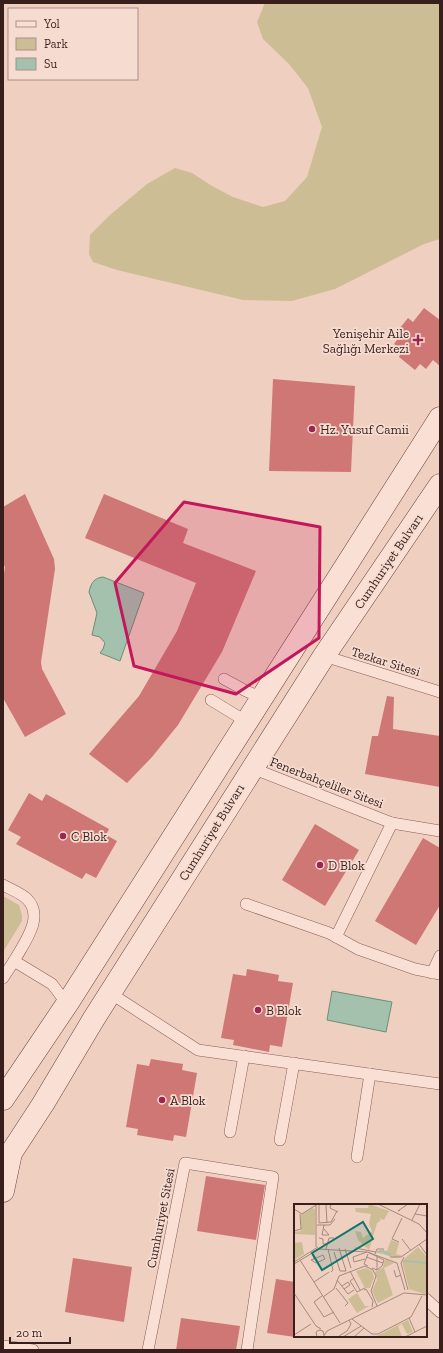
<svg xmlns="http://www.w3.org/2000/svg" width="443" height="1353" font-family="'Zilla Slab',serif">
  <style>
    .green { fill: #cdbd94 }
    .water { fill: #a3c1ad; stroke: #6a8f77 }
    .building { fill: #cf7775 }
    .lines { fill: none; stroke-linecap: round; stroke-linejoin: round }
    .lane-casing { stroke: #895e58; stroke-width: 12 }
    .secondary-casing { stroke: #6b403b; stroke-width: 23 }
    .lane { stroke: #fadfd4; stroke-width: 11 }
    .secondary { stroke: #fadfd4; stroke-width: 22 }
    .marked { fill: #c2185b; fill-opacity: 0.2; stroke: #c2185b; stroke-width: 3; stroke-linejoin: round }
    .poi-dot { fill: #9a2654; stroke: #f6dcd0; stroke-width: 1.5 }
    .labels { text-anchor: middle; stroke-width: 3.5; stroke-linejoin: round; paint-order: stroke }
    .poi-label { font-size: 13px; fill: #381f1c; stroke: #f6dcd0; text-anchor: start }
    .street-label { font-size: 13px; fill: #381f1c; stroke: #f6dcd0 }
    .inset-river { fill: none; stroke: #a3c1ad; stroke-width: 2 }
    .inset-road { fill: none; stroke: #a6897e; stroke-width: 1 }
    .view { fill: #0f766e; fill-opacity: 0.15; stroke: #0f766e; stroke-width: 2 }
    .inset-edge { fill: none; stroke: #381f1c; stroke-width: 2 }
  </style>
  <rect width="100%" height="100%" fill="#efcfc0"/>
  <g class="green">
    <path d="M265 3H440V239L424 244 335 289 292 301 243 300 117 270 93 262 89 254 90 235 110 215 147 184 175 168 192 173 212 186 233 197 263 207 285 201 307 177 322 127 308 88 289 64 263 39 257 22Z"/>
    <path d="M3 896 19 905 22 915V921L3 952Z"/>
  </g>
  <g class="water">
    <path d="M103 577 144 593 120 661 100 653 103 649 105 643 100 637 92 635 97 613 89 592C91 583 94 578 103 577Z"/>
    <path d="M332 991 392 1002 386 1032 327 1020Z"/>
  </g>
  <g class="building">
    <path d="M424 308 440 320V366L433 360 426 369 420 364 415 370 399 357 402 350 394 344 400 336 396 333 408 318 413 322Z"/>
    <path d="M273 379 355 386 351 472 269 471Z"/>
    <path d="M25 494 54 559 55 569 41 662 42 669 66 714 25 737 3 698V580L5 567 3 563V507Z"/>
    <path d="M104 494 188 529 183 543 256 571 222 652 178 725 152 757 127 783 89 754 139 696 177 631 196 583 85 538Z"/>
    <path d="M387 696 394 697 393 729 440 736V787L365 774 372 736H378Z"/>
    <path d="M29 793 42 801 46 794 109 829 106 835 117 841 96 878 86 873 82 879 16 844 21 837 8 830Z"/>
    <path d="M315 824 359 850 325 906 282 880Z"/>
    <path d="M423 838 440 848V905L416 945 375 921Z"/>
    <path d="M247 969 279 975 278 981 293 983 282 1047 270 1045 269 1052 233 1045 234 1040 221 1038 233 974 246 976Z"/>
    <path d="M151 1059 183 1064 182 1070 197 1073 186 1137 174 1135 173 1141 137 1135 138 1129 126 1127 137 1064 149 1066Z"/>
    <path d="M206 1176 265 1185 256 1240 197 1231Z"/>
    <path d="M73 1258 132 1267 124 1322 65 1312Z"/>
    <path d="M276 1279 295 1282V1337L267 1333Z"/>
    <path d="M181 1318 240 1326 236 1350H176Z"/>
  </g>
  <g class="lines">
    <g class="lane-casing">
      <g id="lane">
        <path d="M324 656 440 692"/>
        <path d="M224 679 246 691 262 698"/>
        <path d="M211 700 247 722"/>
        <path d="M252 768 392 823 440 831"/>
        <path d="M3 885C10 889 21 893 27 899 45 917 24 943 14 961L52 984 67 1004"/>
        <path d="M246 904 329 933 358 949 415 969 440 974"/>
        <path d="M336 937 392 823"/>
        <path d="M432 973 440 956"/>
        <path d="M3 978 14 961"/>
        <path d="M110 993 198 1050 440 1084"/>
        <path d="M230 1132 244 1056"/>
        <path d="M280 1140 294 1063"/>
        <path d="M357 1157 370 1074"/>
        <path d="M426 1299 440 1312"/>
        <path d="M3 1346 33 1350"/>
        <path d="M148 1350 185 1163 273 1177 247 1350"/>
      </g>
    </g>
    <g class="secondary-casing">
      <g id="secondary">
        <path d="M3 1099 67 1004 440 418"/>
        <path d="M3 1191 11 1153 43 1104 93 1020 324 656 440 485"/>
      </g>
    </g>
    <use href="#lane" class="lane"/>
    <use href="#secondary" class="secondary"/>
  </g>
  <path class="marked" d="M184 502 320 527 319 638 236 694 134 666 115 583Z"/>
  <g class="poi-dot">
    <path d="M416 334h4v4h4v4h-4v4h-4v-4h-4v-4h4z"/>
    <circle cx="312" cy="429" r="4"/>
    <circle cx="63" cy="836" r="4"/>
    <circle cx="320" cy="865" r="4"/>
    <circle cx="258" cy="1010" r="4"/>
    <circle cx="162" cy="1100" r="4"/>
  </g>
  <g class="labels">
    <g class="poi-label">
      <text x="409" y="338" text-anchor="end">Yenişehir Aile<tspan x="409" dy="15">Sağlığı Merkezi</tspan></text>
      <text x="320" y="434">Hz. Yusuf Camii</text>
      <text x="71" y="841">C Blok</text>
      <text x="328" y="870">D Blok</text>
      <text x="266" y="1015">B Blok</text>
      <text x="170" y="1105">A Blok</text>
    </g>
    <g class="street-label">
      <text transform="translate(388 561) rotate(-56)" y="5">Cumhuriyet Bulvarı</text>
      <text transform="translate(386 661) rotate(17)" y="5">Tezkar Sitesi</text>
      <text transform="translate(327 782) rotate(21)" y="5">Fenerbahçeliler Sitesi</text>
      <text transform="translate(211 832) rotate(-58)" y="5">Cumhuriyet Bulvarı</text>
      <text transform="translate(160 1218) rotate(-79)" y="5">Cumhuriyet Sitesi</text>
    </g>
  </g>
  <g transform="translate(294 1204)">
    <rect width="133" height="133" fill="#efcfc0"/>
    <path d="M75 0 95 7 90 16 85 14 87 16 83 19 75 46 64 36 61 27 67 28 69 34 78 27 75 20 77 10 62 8 61 4H74ZM18 4 21 5V31L0 30V28L7 27V11ZM97 36 105 39 102 50 109 52 101 54 82 48 86 46 93 47ZM8 38 10 50 0 56V39ZM124 43 133 53V89L130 90 115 85 108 57ZM91 55 100 59 90 64 99 91 84 99 78 87 83 76 81 68 89 63ZM72 64 78 67 80 73 76 84H71L62 67ZM63 89 71 102H75L63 109 54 95ZM114 116 119 128 113 130 108 120 104 122 108 133H81Z" fill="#cdbd94"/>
    <path class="inset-river" d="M83 48 89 47 97 51M110 57 133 59"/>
    <path class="inset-road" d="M25 0V19L37 18 43 7M37 0 36 4 44 8M84 0 125 20 133 29M32 1 33 19M0 5 8 10 22 1M106 6 104 7 114 0M121 10 133 12M118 16 126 0M23 21H36L41 15M30 21 28 31H35L30 25M0 27 7 25 6 10M25 34 29 35V40H33M108 35 117 47M105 38 98 35 108 14M125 40 133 51M22 43V0M61 44 82 48M32 45 35 34H40M34 45 39 66 37 68M51 45 57 64M18 48 20 55 29 51 31 55 22 59 17 56 20 55M40 48 46 67H52L45 44M74 48 90 56 88 62 83 66M74 50 70 60 74 62M81 50 83 45H90M72 53 89 59M96 53H107L133 35M110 53 107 59 114 86M71 55 60 58 59 53 73 48M6 56 46 119M0 58 24 43M0 60 25 45 73 48 103 59 111 86M78 64 83 66V53M100 66 102 73 107 71M56 67 66 86M60 74 56 77 63 88 71 84M43 76 54 90 60 86M20 78 35 68M48 82 54 78 56 81 50 85M42 84 54 99 51 102M70 86 72 85 79 97 78 103M0 89 22 122 27 125M28 92 20 98 30 113 40 108M29 93 40 85 45 72 71 62 79 66 82 72 77 87 83 102M115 114 121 128M58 115 78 130H84L117 113 128 92M0 131 17 120M45 132 53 127 57 120 55 116M23 133 22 128 25 126 29 127 30 131M29 133 33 127 110 89 133 91M49 133 67 122M60 133 70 124M111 133 133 122"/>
    <path class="view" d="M69 18 79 35 28 66 18 49Z"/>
    <rect width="133" height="133" class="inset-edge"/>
  </g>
  <rect width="443" height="1353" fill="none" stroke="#381f1c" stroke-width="8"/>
  <rect x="8" y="8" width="130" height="72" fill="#f6dcd0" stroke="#aa9088"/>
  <rect x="16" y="21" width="20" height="6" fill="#fadfd4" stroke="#aa9088"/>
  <text x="44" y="28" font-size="12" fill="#381f1c">Yol</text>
  <rect x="16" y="38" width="20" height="12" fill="#cdbd94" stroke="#aa9088"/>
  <text x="44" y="48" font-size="12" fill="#381f1c">Park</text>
  <rect x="16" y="58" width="20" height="12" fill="#a3c1ad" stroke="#aa9088"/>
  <text x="44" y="68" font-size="12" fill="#381f1c">Su</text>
  <path d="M10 1337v6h60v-6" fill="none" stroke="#381f1c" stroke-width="2"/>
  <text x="16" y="1337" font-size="12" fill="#381f1c" stroke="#f6dcd0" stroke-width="3" paint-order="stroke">20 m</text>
</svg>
